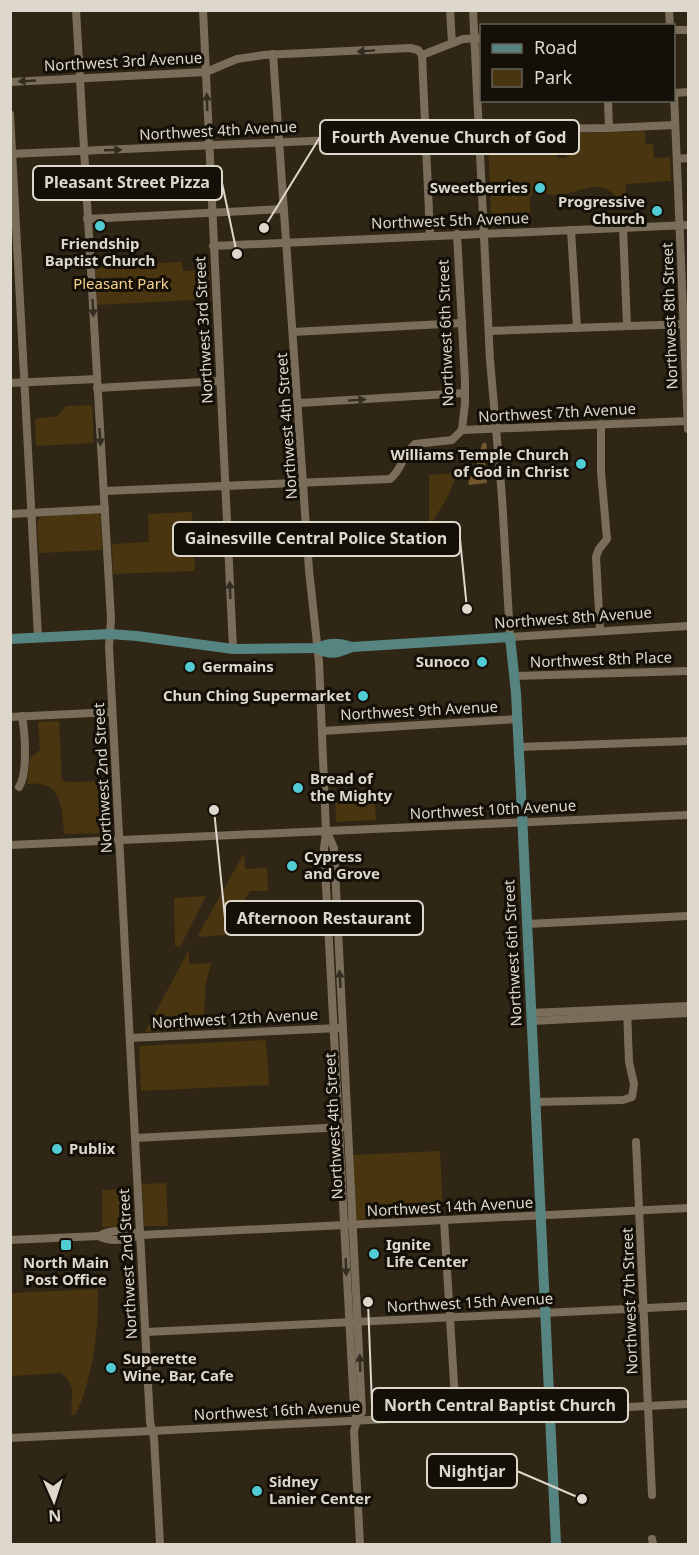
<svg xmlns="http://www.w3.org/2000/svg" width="699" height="1555" font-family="'Noto Sans',sans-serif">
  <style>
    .green { fill: #49350f }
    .water { fill: #70572d }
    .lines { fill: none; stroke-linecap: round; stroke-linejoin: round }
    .minor { stroke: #7a6e5b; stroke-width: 8 }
    .major { stroke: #568480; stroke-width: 10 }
    .oneway { fill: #332c21 }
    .poi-dot { fill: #51ccd4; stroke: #141008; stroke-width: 2 }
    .labels { text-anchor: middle; stroke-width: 6; stroke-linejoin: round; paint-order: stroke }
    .street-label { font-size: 15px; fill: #ddd7cc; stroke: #141008 }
    .poi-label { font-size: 15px; font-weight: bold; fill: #ddd7cc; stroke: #141008; text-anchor: start }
    .park-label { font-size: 15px; fill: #fad18d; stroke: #141008 }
    .leader { fill: none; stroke: #ddd7cc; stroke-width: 2 }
    .callout-dot { fill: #ddd7cc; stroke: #141008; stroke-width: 2 }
    .callout { fill: #141008; stroke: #ddd7cc; stroke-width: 2 }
    .callout-label { font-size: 16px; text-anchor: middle; font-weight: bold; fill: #ddd7cc }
  </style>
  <rect width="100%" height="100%" fill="#302615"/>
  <g class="green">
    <path d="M645 131 646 144H653L654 158 670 157 671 181 626 184V199L617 198C600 176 580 193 560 195 552 197 541 192 532 189V196H530L531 225 494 226 491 222 488 140 492 135 545 133 546 149 556 148 557 158H567L565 134Z"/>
    <path d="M182 262 183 271 209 270 211 299 97 305 95 266Z"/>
    <path d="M92 405 94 443 36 446 35 419 58 416 66 406Z"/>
    <path d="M458 473 446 500 429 527V475Z"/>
    <path d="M192 512 195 571 113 574 112 544 149 542 148 514Z"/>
    <path d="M99 513 101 516 102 550 39 553 37 522 41 517Z"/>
    <path d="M59 721 62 780 68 782 105 781 107 829 105 833 64 834C62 807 62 780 27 784L30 758 40 750 38 722Z"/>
    <path d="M374 792 376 820 336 822 335 793Z"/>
    <path d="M244 853 245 869 267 868 268 891H250L225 935 197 937Z"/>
    <path d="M206 896 180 947 175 946 174 898Z"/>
    <path d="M189 950V964L212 963C203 984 205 1006 204 1028L145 1032Z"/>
    <path d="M266 1040 269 1085 141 1091 139 1046Z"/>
    <path d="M440 1151 443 1215 356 1220 353 1155Z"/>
    <path d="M166 1183 168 1226H144L142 1184Z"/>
    <path d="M129 1189 131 1226 102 1227V1190Z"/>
    <path d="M98 1289C99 1326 93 1382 75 1415H72C69 1399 79 1387 61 1373L11 1376V1293Z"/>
  </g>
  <path class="water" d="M485 442 487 445 485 461 487 483 469 485 468 482 476 468 482 444Z"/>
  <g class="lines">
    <g class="minor">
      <path d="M76 10 111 619 109 646 150 1422 154 1438 160 1544"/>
      <path d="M203 10 233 649"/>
      <path d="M450 10 452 43"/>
      <path d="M473 10 490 360 502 497 510 637 688 626"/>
      <path d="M669 10 670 26"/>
      <path d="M674 30H688"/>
      <path d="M273 54 309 570 319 662 326 832 324 849 354 1408 357 1420"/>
      <path d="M422 55 430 235"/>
      <path d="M422 55 463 39 482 38"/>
      <path d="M10 82 206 72 237 59 264 55 410 48 418 50 422 55"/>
      <path d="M674 93 688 92"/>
      <path d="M674 94 688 429"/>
      <path d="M608 100 609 128"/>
      <path d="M10 114 38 637"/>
      <path d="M479 130 609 128 675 125"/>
      <path d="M10 154 426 136"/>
      <path d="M677 159 688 158"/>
      <path d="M87 219 284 209"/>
      <path d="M623 228 627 326"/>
      <path d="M571 230 577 328"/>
      <path d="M457 234 465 381V403L462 430"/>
      <path d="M213 246 688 225"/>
      <path d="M489 331 688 324"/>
      <path d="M293 332 462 323"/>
      <path d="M10 383 97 379"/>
      <path d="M97 388 220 381"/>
      <path d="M299 403 465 393"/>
      <path d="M104 491 390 479C402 470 402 455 415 444L452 440 462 430 688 421"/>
      <path d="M10 514 105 509"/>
      <path d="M600 630 596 557 599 549 607 539 601 472V424"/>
      <path d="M515 676 688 671"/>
      <path d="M10 717 112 712"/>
      <path d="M322 731 518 719"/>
      <path d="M519 747 688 741"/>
      <path d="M19 787C28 773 25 733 22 716"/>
      <path d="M327 832 334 848 362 1412 357 1420 354 1431 360 1544"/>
      <path d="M10 845 688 815"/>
      <path d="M527 924 688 916"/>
      <path d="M531 1013 688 1006"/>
      <path d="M532 1021 688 1013"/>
      <path d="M130 1038 339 1028"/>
      <path d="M535 1102 623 1100 632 1097 634 1084 629 1062 627 1009"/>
      <path d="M135 1138 344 1127"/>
      <path d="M636 1142 652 1495"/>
      <path d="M444 1220 456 1416"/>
      <path d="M99 1236C110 1229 129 1230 141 1235"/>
      <path d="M10 1240 99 1236C111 1243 129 1239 141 1235L688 1208"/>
      <path d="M146 1332 688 1306"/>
      <path d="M10 1438 688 1404"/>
      <path d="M652 1539 653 1544"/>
    </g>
    <g class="major">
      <path d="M10 639 110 634 137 636 233 649 317 648C330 642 339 643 352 647"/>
      <path d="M317 648C331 656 338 653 352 647L510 637 516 693 521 792 556 1544"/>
    </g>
  </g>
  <defs><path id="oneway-solid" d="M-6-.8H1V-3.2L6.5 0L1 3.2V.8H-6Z" transform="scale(1.5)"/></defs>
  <g class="oneway">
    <use href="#oneway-solid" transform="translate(366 51) rotate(176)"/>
    <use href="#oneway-solid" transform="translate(27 81) rotate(177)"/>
    <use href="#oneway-solid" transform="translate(207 102) rotate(-92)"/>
    <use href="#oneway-solid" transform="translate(113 150) rotate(-2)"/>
    <use href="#oneway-solid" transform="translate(93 308) rotate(87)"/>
    <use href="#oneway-solid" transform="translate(357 400) rotate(-4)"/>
    <use href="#oneway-solid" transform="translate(100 437) rotate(86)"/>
    <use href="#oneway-solid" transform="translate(230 590) rotate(-92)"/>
    <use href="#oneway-solid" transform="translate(340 979) rotate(-93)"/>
    <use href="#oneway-solid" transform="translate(346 1267) rotate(88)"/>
    <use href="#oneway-solid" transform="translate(360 1363) rotate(-92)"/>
  </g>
  <g class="poi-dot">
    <circle cx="540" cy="188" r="6"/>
    <circle cx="657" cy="211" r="6"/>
    <circle cx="100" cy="226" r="6"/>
    <circle cx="581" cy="464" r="6"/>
    <circle cx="482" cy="662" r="6"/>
    <circle cx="190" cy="667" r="6"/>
    <circle cx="363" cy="696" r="6"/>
    <circle cx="298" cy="788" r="6"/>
    <circle cx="292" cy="866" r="6"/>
    <circle cx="57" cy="1149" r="6"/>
    <rect x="60" y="1239" width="12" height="12" rx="3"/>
    <circle cx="374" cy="1254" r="6"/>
    <circle cx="111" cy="1368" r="6"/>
    <circle cx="257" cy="1491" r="6"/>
  </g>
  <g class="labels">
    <g class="street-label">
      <text transform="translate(123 62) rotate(-3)" y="5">Northwest 3rd Avenue</text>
      <text transform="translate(218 131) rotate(-3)" y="5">Northwest 4th Avenue</text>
      <text transform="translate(450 221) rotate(-2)" y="5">Northwest 5th Avenue</text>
      <text transform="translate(670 316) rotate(-92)" y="5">Northwest 8th Street</text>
      <text transform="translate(204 330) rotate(-93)" y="5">Northwest 3rd Street</text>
      <text transform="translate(446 333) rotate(-92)" y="5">Northwest 6th Street</text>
      <text transform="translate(557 413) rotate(-3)" y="5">Northwest 7th Avenue</text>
      <text transform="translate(287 426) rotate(-94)" y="5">Northwest 4th Street</text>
      <text transform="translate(573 618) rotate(-4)" y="5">Northwest 8th Avenue</text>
      <text transform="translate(601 660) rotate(-2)" y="5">Northwest 8th Place</text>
      <text transform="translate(419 711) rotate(-3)" y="5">Northwest 9th Avenue</text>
      <text transform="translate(103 778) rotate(-93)" y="5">Northwest 2nd Street</text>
      <text transform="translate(493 810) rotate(-3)" y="5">Northwest 10th Avenue</text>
      <text transform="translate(513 953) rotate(-93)" y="5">Northwest 6th Street</text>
      <text transform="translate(235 1019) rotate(-3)" y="5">Northwest 12th Avenue</text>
      <text transform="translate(334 1126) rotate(-93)" y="5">Northwest 4th Street</text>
      <text transform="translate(450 1207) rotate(-3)" y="5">Northwest 14th Avenue</text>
      <text transform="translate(128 1264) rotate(-93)" y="5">Northwest 2nd Street</text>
      <text transform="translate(630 1301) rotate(-92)" y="5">Northwest 7th Street</text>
      <text transform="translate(470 1303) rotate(-3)" y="5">Northwest 15th Avenue</text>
      <text transform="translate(277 1411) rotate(-3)" y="5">Northwest 16th Avenue</text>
    </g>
    <g class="poi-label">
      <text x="528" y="193" text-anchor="end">Sweetberries</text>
      <text x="645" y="207" text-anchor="end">Progressive<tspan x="645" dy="17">Church</tspan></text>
      <text x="100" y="249" text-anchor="middle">Friendship<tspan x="100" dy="17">Baptist Church</tspan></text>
      <text x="569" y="460" text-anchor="end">Williams Temple Church<tspan x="569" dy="17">of God in Christ</tspan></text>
      <text x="470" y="667" text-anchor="end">Sunoco</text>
      <text x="202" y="672">Germains</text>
      <text x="351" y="701" text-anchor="end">Chun Ching Supermarket</text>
      <text x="310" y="784">Bread of<tspan x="310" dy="17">the Mighty</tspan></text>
      <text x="304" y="862">Cypress<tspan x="304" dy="17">and Grove</tspan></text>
      <text x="69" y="1154">Publix</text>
      <text x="386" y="1250">Ignite<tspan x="386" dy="17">Life Center</tspan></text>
      <text x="66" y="1268" text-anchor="middle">North Main<tspan x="66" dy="17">Post Office</tspan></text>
      <text x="123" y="1364">Superette<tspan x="123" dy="17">Wine, Bar, Cafe</tspan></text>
      <text x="269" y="1487">Sidney<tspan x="269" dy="17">Lanier Center</tspan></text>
    </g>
    <g class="park-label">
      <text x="121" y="289">Pleasant Park</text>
    </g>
  </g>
  <path class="leader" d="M264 228L320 137M237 254L222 183M467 609L460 539M214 810L225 918M368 1302L372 1405M582 1499L517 1471"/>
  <g class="callout-dot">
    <circle cx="264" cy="228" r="6"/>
    <circle cx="237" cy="254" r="6"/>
    <circle cx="467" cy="609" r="6"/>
    <circle cx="214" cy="810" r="6"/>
    <circle cx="368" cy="1302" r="6"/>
    <circle cx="582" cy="1499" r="6"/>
  </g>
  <g class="callout">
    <rect x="320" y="120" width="259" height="34" rx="6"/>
    <rect x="33" y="166" width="189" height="34" rx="6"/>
    <rect x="173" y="522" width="287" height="34" rx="6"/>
    <rect x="225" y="901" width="198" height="34" rx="6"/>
    <rect x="372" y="1388" width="256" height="34" rx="6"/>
    <rect x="427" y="1454" width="90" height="34" rx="6"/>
  </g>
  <g class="callout-label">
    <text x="449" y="143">Fourth Avenue Church of God</text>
    <text x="127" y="188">Pleasant Street Pizza</text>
    <text x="316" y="544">Gainesville Central Police Station</text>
    <text x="324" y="924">Afternoon Restaurant</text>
    <text x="500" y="1411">North Central Baptist Church</text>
    <text x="472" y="1477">Nightjar</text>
  </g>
  <rect width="699" height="1555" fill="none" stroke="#ddd7cc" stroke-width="24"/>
  <rect x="480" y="24" width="195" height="78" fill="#141008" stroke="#646056" stroke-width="1.5"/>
  <rect x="492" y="44" width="30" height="9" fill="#568480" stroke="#646056" stroke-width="1.5"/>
  <text x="534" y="54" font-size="18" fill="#ddd7cc">Road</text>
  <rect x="492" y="69" width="30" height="18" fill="#49350f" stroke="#646056" stroke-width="1.5"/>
  <text x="534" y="84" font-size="18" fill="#ddd7cc">Park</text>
  <g transform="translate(54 1501) rotate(177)" stroke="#141008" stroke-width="4.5" paint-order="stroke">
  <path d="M0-4.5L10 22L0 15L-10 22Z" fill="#ddd7cc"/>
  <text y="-9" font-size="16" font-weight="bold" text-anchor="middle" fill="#ddd7cc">N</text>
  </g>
</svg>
